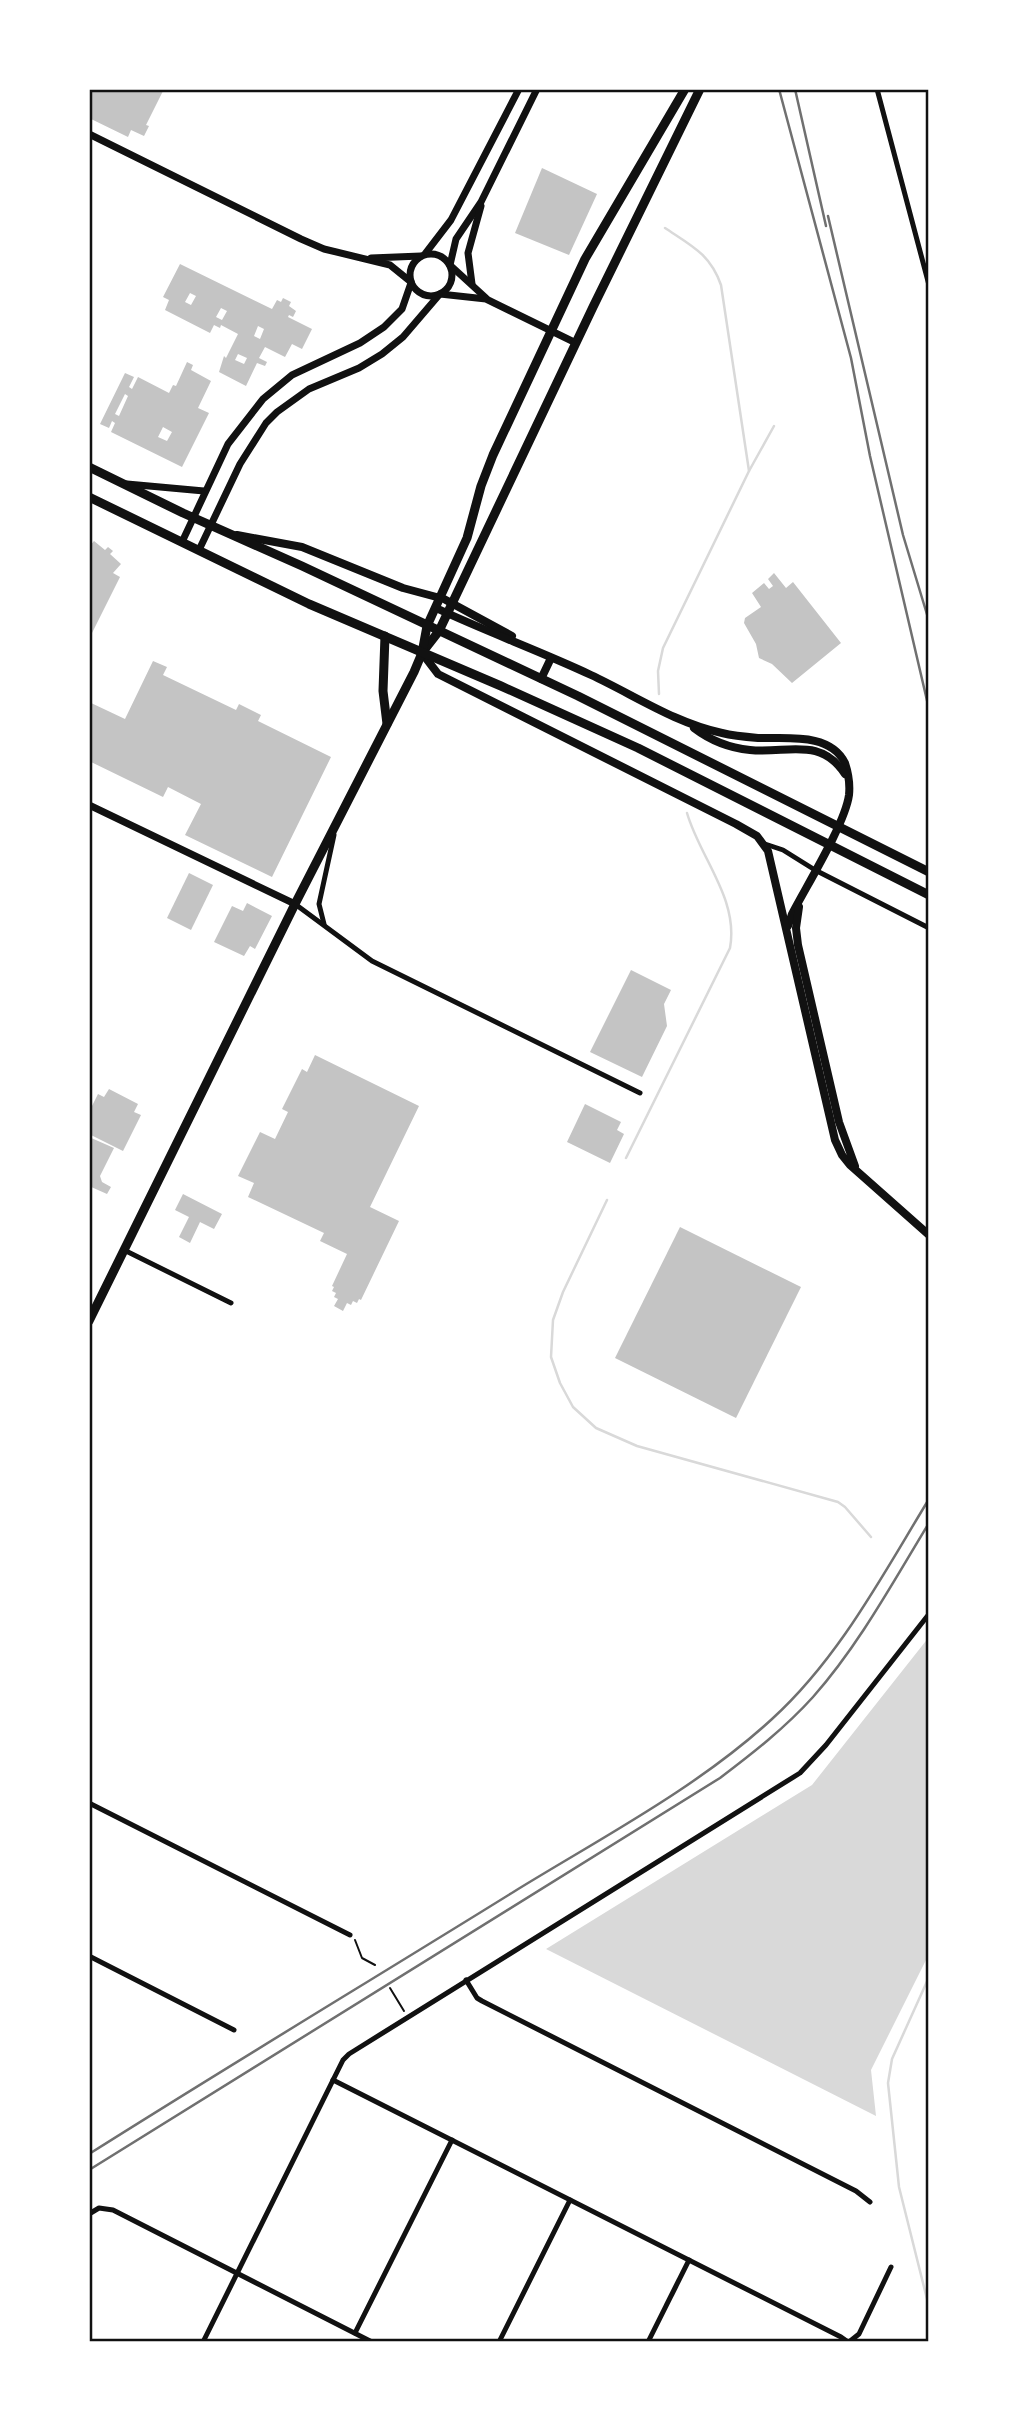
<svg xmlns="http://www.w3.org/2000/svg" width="1018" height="2431" font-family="'IBM Plex Sans',sans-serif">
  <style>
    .water { fill: #d9d9d9 }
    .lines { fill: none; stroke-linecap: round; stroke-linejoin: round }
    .stream { stroke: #d9d9d9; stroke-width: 2.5 }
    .building { fill: #c4c4c4; fill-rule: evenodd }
    .path { stroke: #111; stroke-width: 2 }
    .minor { stroke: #111; stroke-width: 5 }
    .tertiary { stroke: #111; stroke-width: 7 }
    .secondary { stroke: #111; stroke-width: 8 }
    .primary { stroke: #111; stroke-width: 9 }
    .trunk { stroke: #111; stroke-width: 9 }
    .rail { stroke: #707070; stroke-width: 2.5 }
    .neatline { fill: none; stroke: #111; stroke-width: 2.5 }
  </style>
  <rect width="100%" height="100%" fill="#fff"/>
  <path class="water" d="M929 1637V1954L871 2070 876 2116 546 1949 812 1785Z"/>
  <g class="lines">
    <g class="stream">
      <path d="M749 471 774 426"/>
      <path d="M659 694 658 671 663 648 749 471 721 285C710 254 692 246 665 228"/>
      <path d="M626 1158 730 948C739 899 700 858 687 813"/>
      <path d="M607 1200 563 1292 553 1320 551 1357 560 1383 573 1407 596 1428 637 1446 838 1502 845 1507 871 1537"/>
      <path d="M929 1977 892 2059 888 2083 899 2187 929 2307"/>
    </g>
  </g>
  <g class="building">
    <path d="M89 89H164L146 125 149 126 144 136 131 130 128 137 89 118Z"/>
    <path d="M542 168 597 194 569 255 515 233Z"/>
    <path d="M180 264 272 309 277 300 281 302 283 298 291 302 289 306 296 311 293 317 289 315 288 317 312 329 302 349 292 344 285 357 265 347 259 358 267 362 265 366 257 363 246 386 219 372 224 356 226 358 238 334 221 325 220 328 214 325 210 333 165 310 169 300 163 297ZM190 293 196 296 191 305 185 302ZM221 308 227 311 222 320 216 317ZM258 326 264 329 260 339 254 336ZM238 354 247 358 244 364 235 360Z"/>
    <path d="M187 362 193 365 191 370 211 381 198 408 209 413 182 467 111 432 115 423 112 421 109 428 100 424 125 373 134 377 129 387 132 389 138 377 169 393 173 385 176 386ZM125 394 128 396 119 416 115 414ZM163 427 172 432 167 441 158 437Z"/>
    <path d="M94 541 105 550 108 547 113 551 110 554 121 564 113 573 120 577 89 639V547Z"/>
    <path d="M774 573 786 588 793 582 841 643 792 683 772 664 759 658 756 644 744 623 745 618 761 607 752 593 764 583 769 589 773 586 768 579Z"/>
    <path d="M153 661 167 667 163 675 236 710 239 704 261 715 258 721 331 757 272 877 185 835 201 804 168 787 163 797 89 761V702L125 719Z"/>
    <path d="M189 873 213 885 191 930 167 918Z"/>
    <path d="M247 903 272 916 255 949 250 946 244 956 214 942 232 906 243 911Z"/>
    <path d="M631 970 671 990 664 1004 667 1026 642 1077 590 1052Z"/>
    <path d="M315 1055 419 1106 370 1207 399 1221 361 1300 359 1299 357 1303 353 1301 351 1305 347 1303 343 1311 334 1306 338 1299 334 1297 336 1293 332 1291 334 1287 332 1286 347 1254 320 1241 324 1233 248 1197 254 1183 238 1176 260 1132 275 1139 288 1112 282 1109 302 1069 307 1072Z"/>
    <path d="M109 1089 138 1104 134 1112 141 1115 123 1151 89 1134V1112L98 1094 104 1097Z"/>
    <path d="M585 1104 621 1122 617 1130 624 1134 610 1163 567 1142Z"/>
    <path d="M89 1137 114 1148 100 1176 102 1182 111 1187 107 1194 89 1186Z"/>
    <path d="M183 1194 222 1214 214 1229 200 1222 190 1243 179 1237 189 1217 175 1210Z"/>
    <path d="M680 1227 801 1287 736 1418 615 1358Z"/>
  </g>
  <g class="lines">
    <g class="path">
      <path d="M355 1940 362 1958 375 1965"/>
      <path d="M390 1988 404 2011"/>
    </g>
    <g class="minor">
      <path d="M877 89 929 285"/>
      <path d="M765 844 783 850 815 870 929 928"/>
      <path d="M295 904 372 961 640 1093"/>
      <path d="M324 924 319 904 334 835"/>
      <path d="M124 1250 231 1303"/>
      <path d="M89 1803 350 1935"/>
      <path d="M89 1956 234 2030"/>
      <path d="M466 1980 477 1998 482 2001 856 2191 870 2202"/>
      <path d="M333 2080 841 2337 848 2342"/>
      <path d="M89 2214 99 2208 113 2210 372 2342"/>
      <path d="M355 2333 452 2140"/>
      <path d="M203 2342 343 2060 349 2054 800 1773 826 1745 929 1614"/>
      <path d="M499 2342 570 2200"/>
      <path d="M648 2342 689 2260"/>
      <path d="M849 2342 859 2334 891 2267"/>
    </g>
    <g class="tertiary">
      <path d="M89 134 301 239 324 249 390 265 411 282"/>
      <circle cx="431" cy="275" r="21"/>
      <path d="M425 254 451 220 519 89"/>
      <path d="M371 258 421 256"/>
      <path d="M450 265 456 239 481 202 537 89"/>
      <path d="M451 266 486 298"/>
      <path d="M472 284 468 253 481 206"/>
      <path d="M440 294 486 299 576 343"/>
      <path d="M127 484 204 491"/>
      <path d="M182 542 228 444 263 399 292 375 360 343 384 327 402 309 411 283"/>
      <path d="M199 550 240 464 266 423 277 412 309 389 359 368 382 354 403 337 439 295"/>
      <path d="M89 805 295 904"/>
    </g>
    <g class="secondary">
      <path d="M237 535 302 547 403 588 444 599 512 636"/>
      <path d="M436 608C487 632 540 651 591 675 634 695 675 723 722 733 734 736 746 737 758 738 786 739 830 732 845 763 848 772 850 785 849 795 845 824 807 885 792 914L788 926"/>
      <path d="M422 653 438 674 736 824 757 836 768 851 835 1140 842 1155 850 1165 929 1235"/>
      <path d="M541 679 551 658"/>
      <path d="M694 728C711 741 730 748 750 750 787 754 820 736 845 774"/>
      <path d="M799 907 796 928 798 945 839 1122 855 1166"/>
    </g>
    <g class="primary">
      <path d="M385 636 383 691 387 724"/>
      <path d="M425 649 439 631 593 307 700 89"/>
      <path d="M89 1321 295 904 414 672 422 653 427 626 467 538 481 486 493 455 585 259 685 89"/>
    </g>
    <g class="trunk">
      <path d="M89 467 183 513 302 566 578 696 929 872"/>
      <path d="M89 497 309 604 501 686 638 748 929 895"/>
    </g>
    <g class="rail">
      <path d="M779 89 851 358 870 456 929 709"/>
      <path d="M795 89 826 226"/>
      <path d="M828 216 903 535 929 621"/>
      <path d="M89 2154C230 2065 373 1979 515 1891 601 1838 697 1788 772 1719 839 1658 882 1576 929 1499"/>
      <path d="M89 2170 720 1778C753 1753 785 1728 813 1697 859 1645 893 1582 929 1523"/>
    </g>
  </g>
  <rect width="1018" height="2431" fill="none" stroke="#ffffff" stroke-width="182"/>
  <rect x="91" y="91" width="836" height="2249" class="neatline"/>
</svg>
